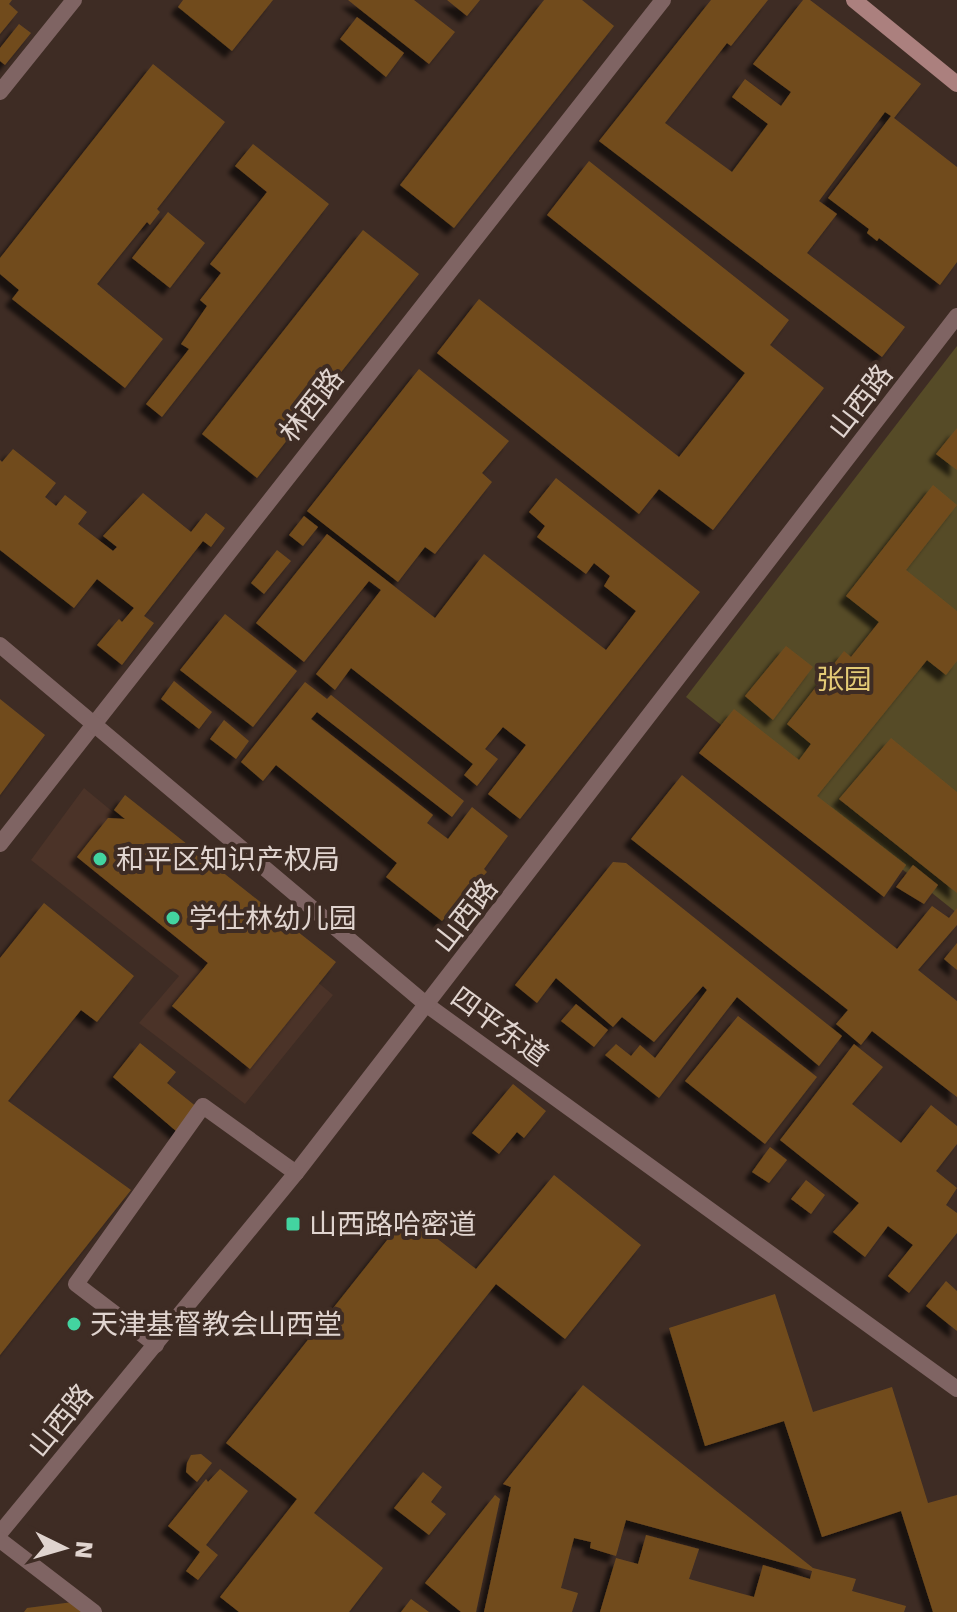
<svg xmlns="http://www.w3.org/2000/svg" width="957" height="1612" font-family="'DejaVu Sans','Noto Sans SC',sans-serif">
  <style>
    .built { fill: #4b3328 }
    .green { fill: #564b27 }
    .building { fill: #714c1e; filter: url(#shadow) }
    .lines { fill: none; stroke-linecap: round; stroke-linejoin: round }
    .service { stroke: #7f6463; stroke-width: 16 }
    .minor { stroke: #7f6463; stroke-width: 16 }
    .tertiary { stroke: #7f6463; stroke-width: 16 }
    .secondary { stroke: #ab807e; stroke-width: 16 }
    .poi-dot { fill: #43d4a0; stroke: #3e2c24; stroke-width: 3 }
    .labels { text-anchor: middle; stroke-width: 8; stroke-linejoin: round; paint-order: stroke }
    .street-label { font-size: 28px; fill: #e0d4cf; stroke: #3e2c24 }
    .park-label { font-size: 28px; fill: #e4cb76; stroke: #3e2c24 }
    .poi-label { font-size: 28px; fill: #e0d4cf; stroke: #3e2c24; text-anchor: start }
  </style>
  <defs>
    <filter id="shadow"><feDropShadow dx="-7" dy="7" stdDeviation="2" flood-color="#0009"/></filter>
  </defs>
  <rect width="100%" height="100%" fill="#3e2c24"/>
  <path class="built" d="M84 788 333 995 245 1104 139 1023 179 976 31 860Z"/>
  <path class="green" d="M957 346V913L686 697Z"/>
  <g class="building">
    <path d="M0 0H12L9 4 18 12 0 34Z"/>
    <path d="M183 0H273L232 51 178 7Z"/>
    <path d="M348 0H414L455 32 429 64Z"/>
    <path d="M447 0H480L467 16Z"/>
    <path d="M544 0H582L614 26 454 228 400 185Z"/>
    <path d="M711 0H768L731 46 727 43 665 123 732 172 768 124 732 97 745 79 781 106 791 92 753 64 803 0H810L921 84 894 118 957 167V262L940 285 879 238 877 241 867 233 869 229 828 198 891 116 885 112 819 201 837 214 807 253 905 327 882 357 599 141Z"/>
    <path d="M357 17 404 53 386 77 340 39Z"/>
    <path d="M19 24 31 33 5 65 0 61V48Z"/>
    <path d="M153 64 225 122 157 209 160 212 150 225 147 222 97 284 163 339 125 388 12 299 19 290 0 274V258Z"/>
    <path d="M253 144 329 204 162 417 146 404 189 349 181 344 207 306 200 300 221 273 210 264 267 192 235 166Z"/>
    <path d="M589 161 789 320 770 345 824 388 713 530 659 489 639 514 437 353 479 299 679 457 745 373 547 215Z"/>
    <path d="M168 212 205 243 170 288 132 258Z"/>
    <path d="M363 230 419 274 257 478 202 434Z"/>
    <path d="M419 369 509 441 482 473 492 482 435 554 425 547 398 582 307 511Z"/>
    <path d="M957 428V470L936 454Z"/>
    <path d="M13 449 56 483 45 497 56 506 65 495 87 512 78 524 113 551 117 547 103 536 143 493 191 532 206 513 225 528 211 547 203 541 144 616 154 623 122 665 97 645 119 619 122 622 134 608 97 579 74 608 0 550V460L2 462Z"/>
    <path d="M556 478 700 592 520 819 488 794 526 745 503 727 485 749 498 759 477 786 464 775 473 764 351 668 335 690 316 674 381 590 369 581 304 662 256 623 327 534 435 618 484 554 606 650 636 611 604 586 610 576 594 563 586 574 537 537 545 526 529 512Z"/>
    <path d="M933 485 957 505 906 570 957 611V661L946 675 927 660 817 796 906 865 884 897 699 753 734 709 799 760 811 744 787 724 844 651 851 657 879 622 846 596Z"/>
    <path d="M304 516 318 527 303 546 289 535Z"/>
    <path d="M277 550 291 561 264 594 251 583Z"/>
    <path d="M225 614 297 671 253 727 180 670Z"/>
    <path d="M786 646 813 667 773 720 745 696Z"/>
    <path d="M174 681 212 712 199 729 161 699Z"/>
    <path d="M305 682 327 699 331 695 464 801 452 817 317 712 311 719 433 815 427 823 448 839 472 807 508 836 484 869 487 872 442 921 386 877 397 863 276 765 263 781 241 762Z"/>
    <path d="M0 699 45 735 0 795Z"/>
    <path d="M224 720 249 741 236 759 210 739Z"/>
    <path d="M891 738 957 792V893L839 799Z"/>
    <path d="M682 775 897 949 932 906 949 918 957 908V925L918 970 957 1001V1097L872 1031 861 1045 836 1024 848 1010 631 839Z"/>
    <path d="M125 795 336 962 250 1069 172 1006 208 963 77 857 108 818 125 819 114 810Z"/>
    <path d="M613 862 626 863 842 1036 819 1066 737 997 659 1098 605 1055 616 1044 631 1056 640 1045 655 1058 707 990 703 986 654 1042 622 1017 613 1027 556 978 537 1003 515 985Z"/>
    <path d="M913 865 938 885 924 904 896 887Z"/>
    <path d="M44 903 134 976 97 1022 81 1010 8 1101 131 1190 0 1355V958Z"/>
    <path d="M957 943V970L944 959Z"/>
    <path d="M576 1004 608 1030 594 1047 561 1021Z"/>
    <path d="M738 1016 817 1077 765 1144 685 1081Z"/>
    <path d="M140 1043 176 1072 167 1083 203 1112 183 1137 113 1077Z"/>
    <path d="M854 1044 883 1067 852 1104 901 1143 931 1105 957 1126V1144L936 1171 957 1188 946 1205 957 1213V1233L909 1293 888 1276 913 1245 888 1226 865 1257 833 1232 859 1203 780 1140Z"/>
    <path d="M513 1084 546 1111 524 1138 517 1132 499 1154 472 1133Z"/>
    <path d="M770 1147 787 1160 769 1183 752 1172Z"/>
    <path d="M554 1175 641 1245 565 1339 496 1284 314 1513 383 1568 349 1612H239L220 1597 297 1499 226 1443 407 1215 476 1269Z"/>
    <path d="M806 1180 825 1195 811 1214 791 1199Z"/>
    <path d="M946 1281 957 1291V1331L926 1306Z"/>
    <path d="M775 1294 813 1412 892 1387 928 1503 957 1495V1612H933L901 1511 822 1537 784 1421 705 1446 669 1328Z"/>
    <path d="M583 1385 813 1568 856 1579 852 1591 906 1606 904 1612H600L616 1558 638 1564 646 1535 699 1549 689 1579 754 1597 763 1565 810 1579 812 1571 626 1520 616 1556 590 1548 591 1542 574 1538 561 1588 578 1593 572 1612H484L511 1487 503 1484Z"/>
    <path d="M201 1454 212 1463 197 1482 186 1472 187 1463 191 1455Z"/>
    <path d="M220 1469 248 1491 206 1545 218 1555 198 1580 186 1571 200 1552 168 1526 206 1479 208 1482Z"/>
    <path d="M423 1472 442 1487 431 1502 446 1514 429 1535 394 1508Z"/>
    <path d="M495 1495 500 1499 476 1612H461L425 1583Z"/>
    <path d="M411 1599 429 1612H401Z"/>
    <path d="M73 1602 86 1612H24L27 1608Z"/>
  </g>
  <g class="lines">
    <g class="service">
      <path d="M0 844 663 0"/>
      <path d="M156 1345 76 1284 203 1106 296 1173"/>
    </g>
    <path class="minor" d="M0 645 427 1005 957 1389"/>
    <g class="tertiary">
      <path d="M0 92 74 0"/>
      <path d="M0 1533 296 1173 957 316"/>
      <path d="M0 1540 94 1612"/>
    </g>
    <path class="secondary" d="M854 0 957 84"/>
  </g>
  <g class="poi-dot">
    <circle cx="100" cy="859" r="8"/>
    <circle cx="173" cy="918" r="8"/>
    <rect x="285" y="1216" width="16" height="16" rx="4"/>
    <circle cx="74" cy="1324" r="8"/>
  </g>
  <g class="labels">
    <g class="street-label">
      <text transform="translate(860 401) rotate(-52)" y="10">山西路</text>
      <text transform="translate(311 405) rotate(-52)" y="10">林西路</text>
      <text transform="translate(465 915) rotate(-52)" y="10">山西路</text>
      <text transform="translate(500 1026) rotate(36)" y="10">四平东道</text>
      <text transform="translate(60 1420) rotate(-51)" y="10">山西路</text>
    </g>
    <g class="park-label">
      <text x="844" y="689">张园</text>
    </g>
    <g class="poi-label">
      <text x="116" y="869">和平区知识产权局</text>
      <text x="189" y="928">学仕林幼儿园</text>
      <text x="309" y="1234">山西路哈密道</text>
      <text x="90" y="1334">天津基督教会山西堂</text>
    </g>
  </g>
  <g transform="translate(64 1548) rotate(95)" stroke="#3e2c24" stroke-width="6" paint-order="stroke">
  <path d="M0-6L14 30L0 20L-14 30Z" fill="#e0d4cf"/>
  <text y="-12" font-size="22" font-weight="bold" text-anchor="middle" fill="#e0d4cf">N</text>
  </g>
</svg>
